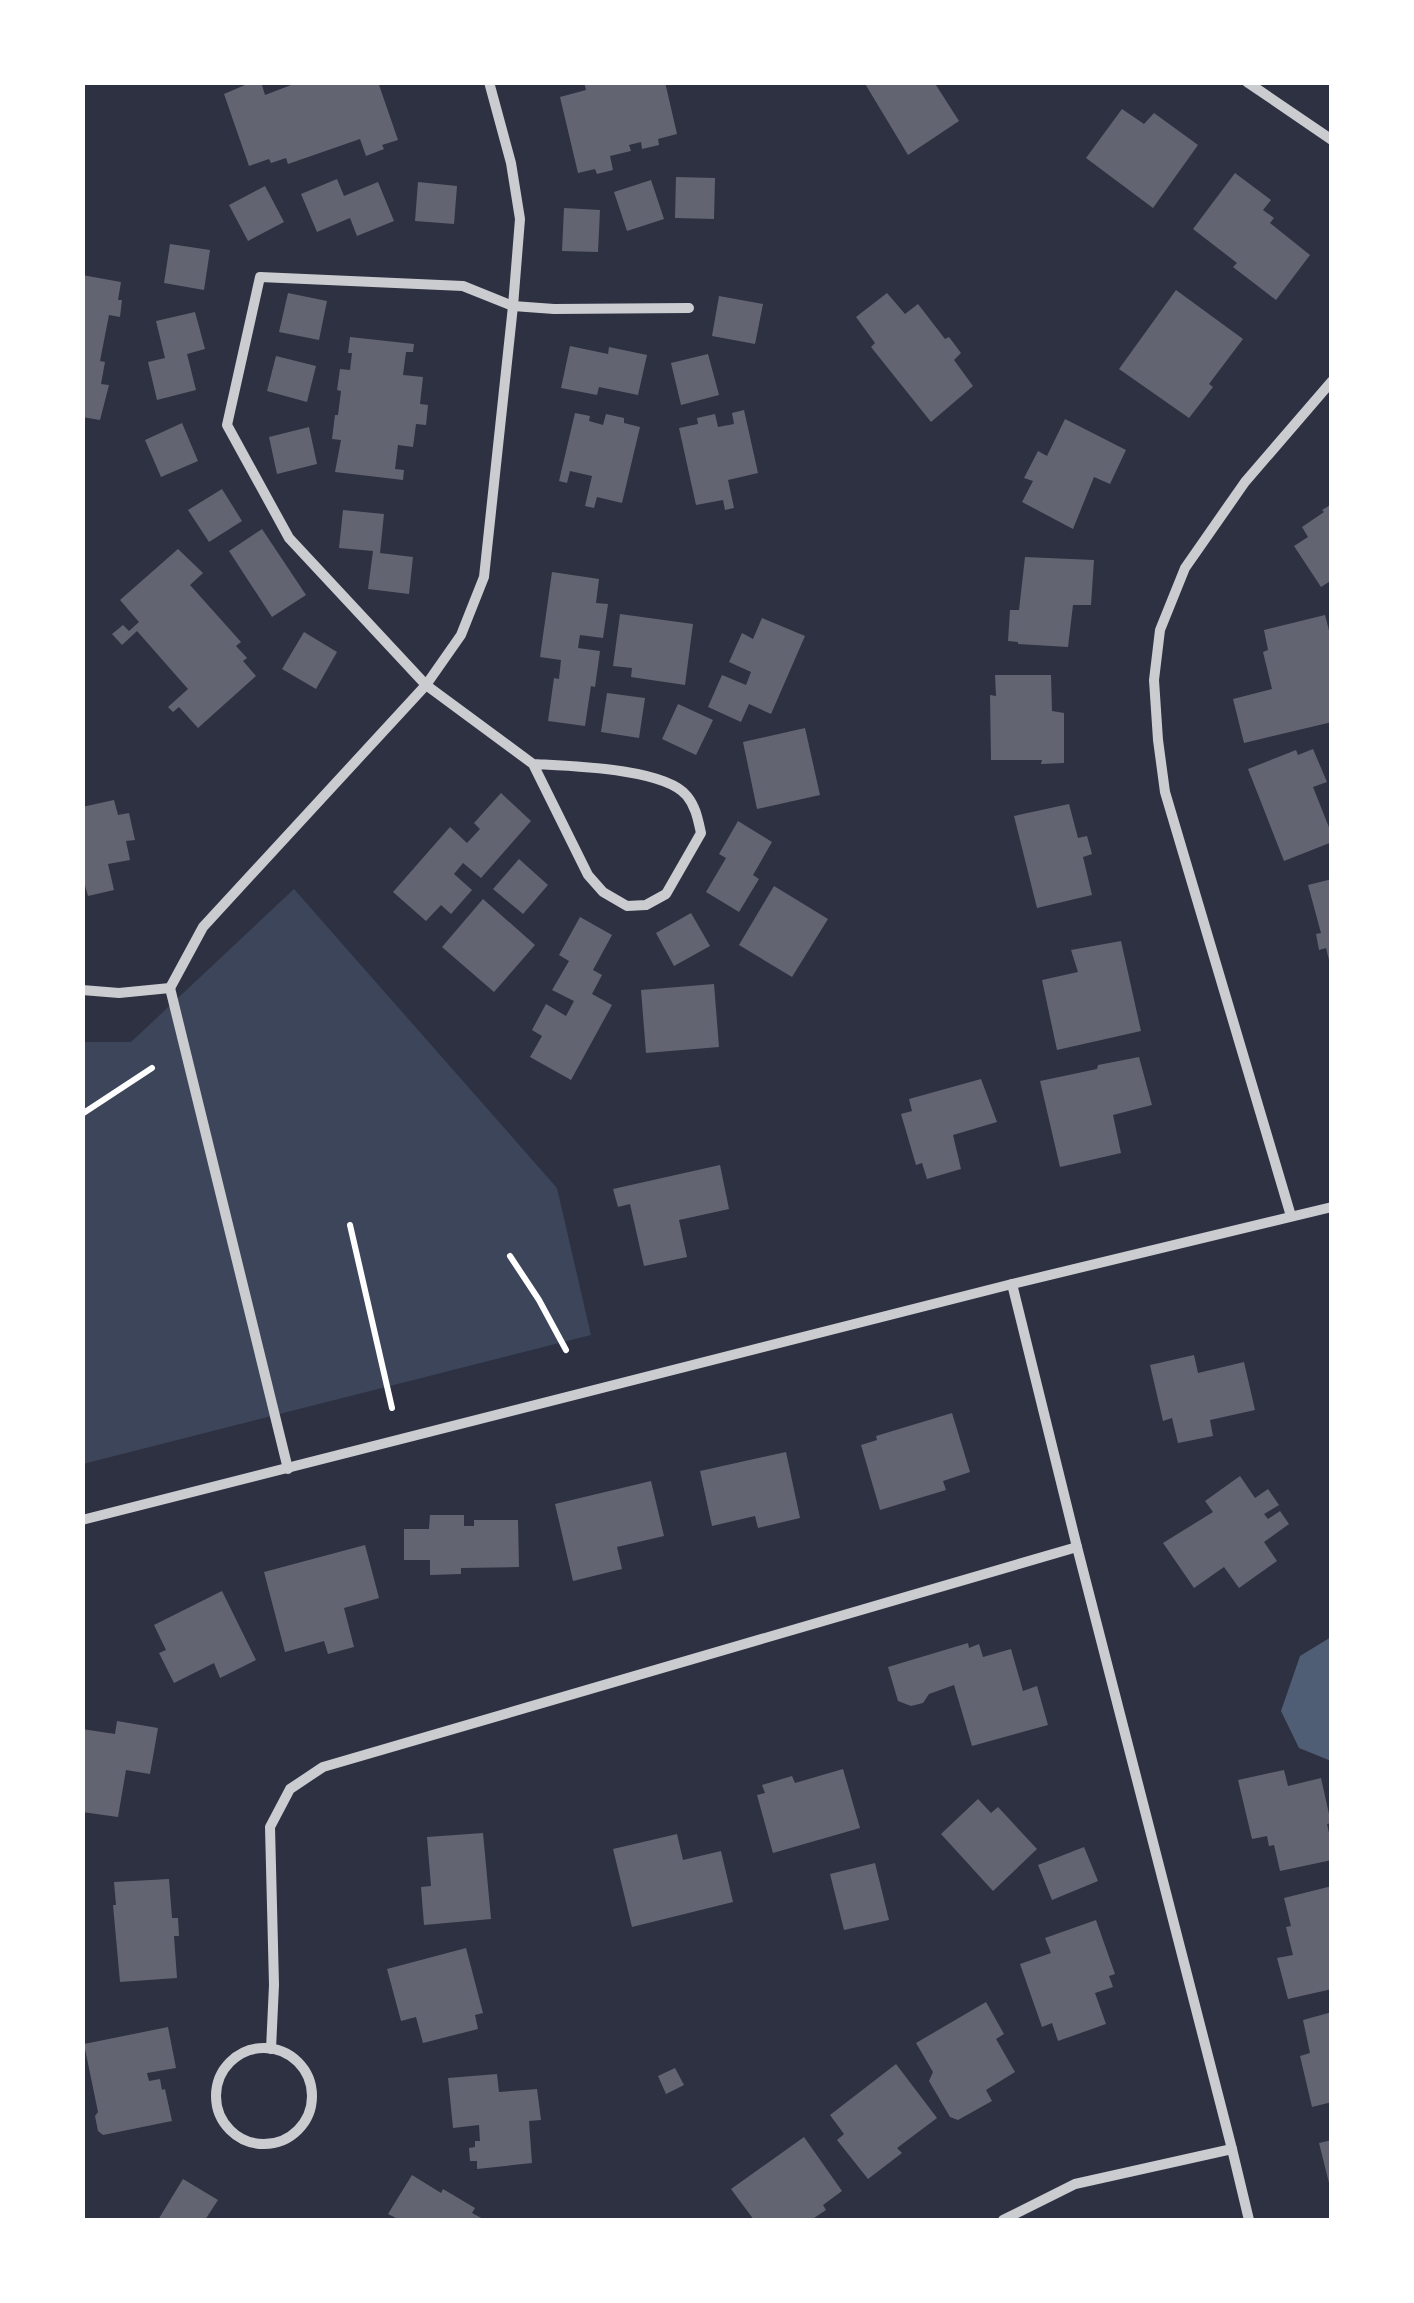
<svg xmlns="http://www.w3.org/2000/svg" width="1414" height="2303" font-family="Lora,serif">
  <style>
    .green { fill: #3c4559 }
    .water { fill: #4f5d75 }
    .building { fill: #626471 }
    .lines { fill: none; stroke-linecap: round; stroke-linejoin: round }
    .path { stroke: #fff; stroke-width: 6 }
    .minor { stroke: #caccd0; stroke-width: 10 }
  </style>
  <rect width="100%" height="100%" fill="#2d3142"/>
  <path class="green" d="M294 889 557 1188 591 1335 83 1464V1042H131Z"/>
  <path class="water" d="M1331 1637V1761L1299 1748 1281 1711 1300 1656Z"/>
  <g class="building">
    <path d="M252 82H261L265 95 299 82H378L398 140 382 145 384 149 366 156 360 139 288 164 286 158 271 163 269 159 249 166 224 94Z"/>
    <path d="M584 82H665L677 134 658 139 659 145 642 149 641 142 629 145 631 151 610 156 613 170 597 174 595 169 578 173 560 97 586 90Z"/>
    <path d="M864 82H934L959 121 908 155Z"/>
    <path d="M1122 109 1144 124 1154 113 1198 145 1153 208 1086 158Z"/>
    <path d="M1235 173 1271 200 1263 210 1274 218 1270 223 1310 255 1276 300 1233 267 1237 263 1193 229Z"/>
    <path d="M676 177 715 178 714 219 675 218Z"/>
    <path d="M337 179 344 196 378 182 394 221 357 236 350 218 317 232 301 194Z"/>
    <path d="M651 180 664 219 627 231 614 192Z"/>
    <path d="M418 182 457 186 454 224 415 221Z"/>
    <path d="M265 186 284 222 248 241 229 205Z"/>
    <path d="M564 208 600 210 598 252 562 251Z"/>
    <path d="M170 244 210 250 204 290 164 283Z"/>
    <path d="M82 275 121 282 118 300H122L120 317 109 315 100 361 105 362 101 384 109 385 100 420 82 417Z"/>
    <path d="M1176 290 1243 339 1209 384 1213 387 1189 418 1119 369Z"/>
    <path d="M288 293 327 301 319 340 279 332Z"/>
    <path d="M887 293 905 314 918 304 945 339 949 337 961 353 954 360 973 386 931 422 871 347 875 343 856 317Z"/>
    <path d="M719 296 763 304 755 344 712 336Z"/>
    <path d="M195 312 205 349 187 354 196 390 157 400 148 362 165 358 156 321Z"/>
    <path d="M350 337 414 344 413 352H406L403 375 423 377 420 404 428 405 426 425 416 424 413 447 398 445 395 469 404 470 403 480 335 472 341 440 332 439 335 415H338L341 391 337 390 340 369 350 370 352 353H348Z"/>
    <path d="M570 346 608 354 609 347 647 355 638 395 599 387 597 395 561 388Z"/>
    <path d="M708 354 719 395 681 405 671 363Z"/>
    <path d="M276 356 316 366 307 402 267 391Z"/>
    <path d="M744 410 758 473 728 480 734 508 725 510 723 500 696 505 679 428 698 424 697 418 715 414 718 427 734 424 732 413Z"/>
    <path d="M575 413 590 416 589 421 603 425 606 414 624 418V423L640 427 622 503 597 497 594 508 585 506 592 476 570 471 567 483 559 481Z"/>
    <path d="M1065 419 1126 450 1110 484 1094 477 1073 529 1022 502 1033 481 1024 478 1038 451 1047 456Z"/>
    <path d="M182 423 198 461 161 477 145 440Z"/>
    <path d="M309 427 317 464 277 474 269 437Z"/>
    <path d="M222 489 242 521 209 542 188 510Z"/>
    <path d="M1332 504V580L1321 587 1294 546 1308 537 1302 527 1324 512 1322 510Z"/>
    <path d="M343 510 384 514 380 553 413 557 409 594 368 589 373 551 339 548Z"/>
    <path d="M262 529 306 595 272 617 229 551Z"/>
    <path d="M178 549 203 573 190 585 241 642 236 646 247 658 243 661 256 676 198 728 179 707 173 712 168 707 188 689 137 631 122 645 112 634 123 625 129 631 139 622 120 600Z"/>
    <path d="M1025 557 1094 560 1091 605H1073L1068 647 1018 644V642L1008 641 1010 610H1019Z"/>
    <path d="M552 572 599 579 596 603 608 604 603 638 580 635 578 648 600 651 595 687 591 686 585 726 548 721 554 678 559 679 561 660 540 657Z"/>
    <path d="M620 614 693 624 685 685 631 677 632 668 613 666Z"/>
    <path d="M1325 615 1332 642V722L1244 743 1233 699 1272 689 1263 652 1268 650 1264 630Z"/>
    <path d="M762 618 805 636 771 714 749 704 741 722 708 707 722 675 746 685 751 672 729 662 742 633 753 639Z"/>
    <path d="M304 632 337 652 316 689 282 669Z"/>
    <path d="M995 675H1051L1052 711 1064 713V763L1041 764 1042 760H991L990 695 996 696Z"/>
    <path d="M607 693 645 698 639 738 601 732Z"/>
    <path d="M678 704 713 720 696 755 662 739Z"/>
    <path d="M805 728 820 795 757 809 743 742Z"/>
    <path d="M1313 749 1327 782 1313 787 1332 835V842L1284 861 1248 769 1296 750 1298 755Z"/>
    <path d="M501 793 531 821 481 878 463 863 454 874 472 890 451 914 441 905 426 921 393 892 450 827 467 843 480 829 474 823Z"/>
    <path d="M114 800 118 815 129 813 135 840 126 841 130 860 108 864 114 890 88 896 82 875V807Z"/>
    <path d="M1069 804 1078 838 1087 836 1092 854 1083 857 1092 895 1037 908 1014 816Z"/>
    <path d="M738 821 772 842 753 875 759 879 739 912 706 892 726 858 719 854Z"/>
    <path d="M519 859 548 885 523 914 493 889Z"/>
    <path d="M1332 879V964H1330L1326 948 1319 950 1316 934 1321 933 1308 885Z"/>
    <path d="M774 886 828 919 792 977 739 945Z"/>
    <path d="M483 899 535 945 494 992 442 947Z"/>
    <path d="M691 913 710 946 674 966 656 933Z"/>
    <path d="M580 917 612 935 593 970 602 975 592 994 612 1005 571 1080 530 1057 542 1036 532 1030 546 1004 566 1016 574 1001 552 990 569 961 559 955Z"/>
    <path d="M1121 941 1141 1031 1057 1050 1042 980 1078 972 1071 950Z"/>
    <path d="M714 984 719 1047 646 1053 641 990Z"/>
    <path d="M1139 1057 1152 1105 1113 1115 1121 1153 1060 1167 1040 1081 1097 1069 1098 1065Z"/>
    <path d="M981 1079 997 1122 953 1135 961 1169 927 1179 922 1163 916 1165 901 1114 912 1111 909 1099Z"/>
    <path d="M720 1165 729 1209 679 1220 687 1257 644 1266 630 1204 618 1207 613 1189Z"/>
    <path d="M1194 1355 1198 1373 1244 1362 1255 1410 1210 1420 1213 1436 1178 1443 1172 1418 1163 1421 1150 1365Z"/>
    <path d="M952 1413 970 1472 943 1481 946 1490 880 1510 861 1445 877 1440 876 1436Z"/>
    <path d="M786 1452 800 1518 758 1528 755 1516 712 1526 700 1471Z"/>
    <path d="M1240 1476 1255 1498 1268 1489 1279 1505 1264 1514 1268 1519 1280 1511 1289 1524 1264 1542 1277 1561 1239 1588 1224 1567 1194 1588 1163 1543 1213 1512 1205 1501Z"/>
    <path d="M651 1481 664 1536 617 1547 622 1569 573 1581 555 1504Z"/>
    <path d="M430 1515H464V1526H474V1520H518L519 1567 461 1568V1574L430 1575V1560H404V1529H429Z"/>
    <path d="M365 1545 379 1598 344 1608 354 1647 328 1654 324 1641 285 1652 264 1572Z"/>
    <path d="M222 1591 256 1660 220 1678 214 1663 174 1683 159 1653 166 1650 154 1625Z"/>
    <path d="M968 1643 969 1648 979 1644 983 1657 1011 1649 1023 1691 1037 1686 1048 1725 972 1746 954 1685 929 1694 923 1703 911 1706 898 1701 888 1667Z"/>
    <path d="M117 1721 158 1728 150 1774 126 1770 118 1817 82 1812V1729L115 1734Z"/>
    <path d="M843 1769 860 1828 773 1853 757 1795 765 1793 762 1785 792 1776 795 1783Z"/>
    <path d="M1284 1770 1288 1786 1321 1778 1331 1823 1327 1824 1332 1846V1860L1280 1871 1274 1845 1269 1846 1267 1836 1252 1839 1238 1780Z"/>
    <path d="M978 1799 991 1813 998 1807 1037 1849 993 1891 941 1834Z"/>
    <path d="M483 1833 491 1919 424 1925 421 1887 431 1886 427 1837Z"/>
    <path d="M677 1834 683 1860 721 1851 733 1902 632 1927 613 1849Z"/>
    <path d="M1084 1847 1098 1881 1052 1900 1038 1865Z"/>
    <path d="M875 1863 889 1920 844 1930 830 1874Z"/>
    <path d="M169 1879 172 1918H178L179 1936H174L177 1978 120 1982 113 1905H116L114 1882Z"/>
    <path d="M1332 1886V1989L1288 1999 1277 1958 1293 1955 1286 1927 1291 1926 1284 1898Z"/>
    <path d="M1096 1920 1115 1974 1109 1976 1113 1987 1095 1993 1106 2024 1058 2041 1052 2023 1042 2027 1020 1964 1051 1953 1045 1938Z"/>
    <path d="M466 1948 483 2013 475 2015 478 2029 423 2043 416 2017 401 2021 387 1969Z"/>
    <path d="M986 2002 1004 2034 996 2039 1015 2072 986 2090 992 2101 958 2120 950 2117 929 2081 933 2072 916 2043Z"/>
    <path d="M1332 2012V2102L1312 2107 1300 2056 1310 2053 1303 2020Z"/>
    <path d="M168 2027 176 2068 147 2073 149 2081 160 2079 162 2090 165 2089 172 2121 103 2135 98 2131 95 2116 98 2112 84 2044Z"/>
    <path d="M896 2064 937 2118 897 2148 902 2153 868 2179 837 2140 844 2134 830 2115Z"/>
    <path d="M675 2068 684 2085 666 2094 658 2076Z"/>
    <path d="M497 2074 499 2092 537 2089 541 2120 529 2121 532 2163 477 2169V2161H470L469 2148 475 2147V2141H480L479 2125 453 2128 448 2078Z"/>
    <path d="M804 2137 842 2191 823 2205 826 2210 811 2220H754L731 2189Z"/>
    <path d="M1332 2140V2187H1330L1319 2143Z"/>
    <path d="M412 2175 441 2193 443 2189 475 2208 472 2213 485 2220H400L388 2214Z"/>
    <path d="M183 2179 218 2200 205 2220H158Z"/>
  </g>
  <g class="lines">
    <g class="path">
      <path d="M82 1114 152 1068"/>
      <path d="M350 1225 392 1408"/>
      <path d="M510 1256 539 1300 566 1350"/>
    </g>
    <g class="minor">
      <path d="M1247 82 1332 140"/>
      <path d="M533 764C568 766 665 768 687 796 696 807 698 820 701 833L666 894 646 905 627 906 603 892 588 875 533 764 426 685 289 538 227 425 260 277 463 286 513 306 554 309 689 308"/>
      <path d="M170 988 203 927 426 685 461 635 484 577 513 306 520 219 511 163 489 82"/>
      <path d="M170 988 288 1469"/>
      <path d="M82 990 119 993 170 988"/>
      <path d="M1291 1216 1165 792 1158 740 1154 680 1160 630 1185 568 1245 482 1332 381"/>
      <path d="M1012 1284 1077 1547 1232 2149 1249 2220"/>
      <path d="M82 1520 1012 1284 1332 1207"/>
      <circle cx="264" cy="2096" r="48"/>
      <path d="M271 2049 274 1985 270 1827 290 1789 323 1767 1077 1547"/>
      <path d="M1003 2220 1075 2184 1232 2149"/>
    </g>
  </g>
  <rect width="1414" height="2303" fill="none" stroke="#ffffff" stroke-width="170"/>
</svg>
